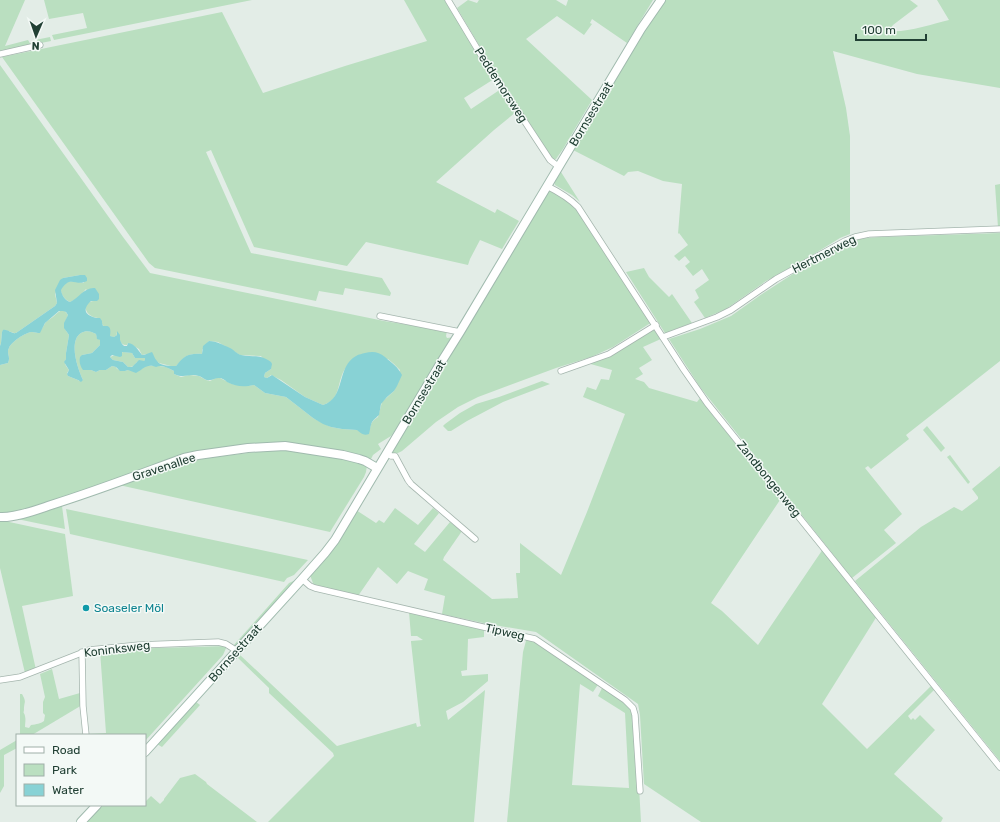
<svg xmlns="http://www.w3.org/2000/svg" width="1000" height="822" font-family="Rubik,sans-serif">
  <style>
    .green { fill: #badfc0 }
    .water { fill: #88d2d5; fill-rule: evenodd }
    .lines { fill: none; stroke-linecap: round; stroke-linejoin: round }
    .street-casing { stroke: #a5b6ae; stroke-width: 7 }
    .secondary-casing { stroke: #a0baae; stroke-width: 10 }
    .street { stroke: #fff; stroke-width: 5.5 }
    .secondary { stroke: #fff; stroke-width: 8 }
    .culture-dot { fill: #0f9aa8; stroke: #f3f9f6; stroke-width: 1.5 }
    .labels { text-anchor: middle; stroke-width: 3; stroke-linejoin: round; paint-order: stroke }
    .street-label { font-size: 12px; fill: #214034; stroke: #f3f9f6 }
    .culture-label { font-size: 12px; fill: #0d838f; stroke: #f3f9f6; text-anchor: start }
  </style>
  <rect width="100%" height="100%" fill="#e3ede7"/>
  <g class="green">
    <path d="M0 0H25L5 46 28 40 31 45 0 51Z"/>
    <path d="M44 0H252L54 40 52 35 87 28 83 13 49 19Z"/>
    <path d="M404 0H445L494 79 464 98 471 109 501 89 516 112 494 130 436 182 495 213 497 209 519 221 502 249 480 240 470 259 468 265 366 242 347 266 254 247 211 150 206 152 251 253 382 278 391 293 390 296 345 288 343 295 319 291 316 301 155 268 149 263 2 57 222 12 263 93 345 66 427 41Z"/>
    <path d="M468 0 477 3 479 0H556L566 6 568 0H653L627 43 592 19 590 23 592 24 584 35 557 16 526 39 592 100 563 149 556 159 553 161 489 62 457 8Z"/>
    <path d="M664 0H910L918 6 893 25 889 31C906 33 932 24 949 20L937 0H1000V88L917 74 833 51 846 108 850 136V234L840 238 806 259 766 281 726 309 705 318 694 302 699 298 695 290 709 280 702 269 693 276 685 266 690 262 685 256 679 261 674 256 688 245 679 233 678 234 682 184 663 181 638 171 628 172 624 176 573 150 644 30Z"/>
    <path d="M50 37 51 41 36 44 35 40Z"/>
    <path d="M0 65 123 237 150 273 384 321 447 331 446 336 447 338 455 337 419 398 391 436 378 444 381 449 373 455 370 461 284 444 188 455 29 511 0 514V365L8 363C11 357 6 353 9 348 11 342 26 332 32 332 34 332 37 333 38 333 42 330 43 326 46 322 48 320 52 318 54 316 59 311 63 307 68 315 65 323 62 327 69 335L66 353V359C63 363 66 366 69 370L67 373 68 376 78 380 79 381 83 380C78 370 68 341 81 333 86 330 91 331 96 334L97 338 100 340V345L92 353 82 355 85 370H91L96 372 100 370H106L112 366 116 367 117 369 125 371 128 370 138 371 146 366H159L166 367 174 371V374L181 377 189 375 199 376 206 380 210 381 216 378H220L232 384 247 386 254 385 265 393 286 397 313 418 331 427 342 429 357 430 370 428C371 423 373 420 378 417L382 402 394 391 400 370 394 364 388 359 348 364C346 368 343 371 342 375 337 388 339 400 323 405L305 397 281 380 271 375 267 378 264 377 265 373 271 369 261 356 240 355 218 342 209 341 202 350V354C188 353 185 356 176 366H171L159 363 146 354 142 355 139 349 128 343 127 345C120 346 119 337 116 332L117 335 114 337 109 336C106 329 102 324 98 318 85 317 80 302 94 301L86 289 78 298 70 302C62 299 56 287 67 282 72 280 79 282 84 283L80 275 63 278 55 294 57 303 55 306 16 333H14L5 330 2 332 1 343 0 346Z"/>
    <path d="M561 172 580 202 572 195 555 185 554 182Z"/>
    <path d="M1000 184V227H998L995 185Z"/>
    <path d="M549 191 554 192 573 202 652 322 613 347 600 353 591 357 556 368 478 397 458 407 436 422 402 451C398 453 395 455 391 452L392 449 484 300Z"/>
    <path d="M1000 233V361L906 435 909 439 871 469 868 466 865 468 902 514 884 530 896 543 852 578 700 387 669 339 700 329 731 316 762 294 796 272 844 245 857 239 879 237Z"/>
    <path d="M644 268 649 277 669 297 672 294 692 323 665 333 626 272Z"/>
    <path d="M655 327 663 338 643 347 652 360 639 368 643 374 635 379 644 382 649 388 697 402 700 398 717 421 782 497 711 603 722 611 758 645 823 549 877 616 822 704 867 749 931 686 934 690 908 716 911 720 913 718 915 720 920 715 935 730 894 774 943 818 941 822H701L644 784 640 715 638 704 536 632 488 624 442 614 445 596 424 590 428 579 408 571 397 584 378 567 358 596 314 586 310 575 331 551 351 521 356 510 376 523 379 520 384 523 395 508 418 525 433 508 439 513 414 544 425 552 450 522 462 531 444 557 443 560 492 599 518 598 516 573H520V543L561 575 587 512 625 414 583 397 587 387 596 390 601 379 609 380 612 370 587 363Z"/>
    <path d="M123 352 132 353 135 358H145L146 360 144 361 137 362C134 366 133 367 128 367L123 362 113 360 110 357Z"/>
    <path d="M542 381 550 384 503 402 467 421 451 431H448L443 426 445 424 460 413 476 404 499 397Z"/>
    <path d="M927 426 945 448 941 452 923 430Z"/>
    <path d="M281 449 358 461 367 465 366 472 364 477 330 532 119 485 180 463 191 460Z"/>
    <path d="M950 455 970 482 968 484 947 457Z"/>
    <path d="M1000 466V761L855 581 921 527 954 507 962 511 978 499V497L972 489Z"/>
    <path d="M60 506H62L65 529 17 519 35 515Z"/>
    <path d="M66 509 308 560 294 575 287 578 284 582 70 534Z"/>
    <path d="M0 520 65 534 73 596 22 606 36 670 25 673 0 568Z"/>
    <path d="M300 578 238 646H233L289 583Z"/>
    <path d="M409 612 484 628V637L468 639 467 670 461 671 462 676 488 674V681L463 702 446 711 448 720 485 690 474 822H268L334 756 333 753 269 693V688L237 657 239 654 337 746 416 723 417 727 421 726 420 723 411 642V641L423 640 417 636H411Z"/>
    <path d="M527 637 599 683 593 692 580 684 572 785 629 788 625 713 598 696 603 686 629 704 635 715 641 822H507L523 652Z"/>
    <path d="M227 646 223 655 145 741V735H89V734L106 733 100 651 120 649Z"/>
    <path d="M52 669 59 699 80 693 82 705 32 735H20V694H22C27 703 24 701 24 710 23 715 24 711 25 716 26 720 25 723 25 727L29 728 31 725C37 724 40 724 44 721L45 715 43 713V702L45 697 40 674Z"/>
    <path d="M196 702 200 705 162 747 157 744Z"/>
    <path d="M17 740V748L4 755V786L0 793V750Z"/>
    <path d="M195 774 206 782 207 784 257 822H86L101 805H137L139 806 140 805H145V802L151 796 160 804 164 800V799L180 778Z"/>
  </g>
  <path class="water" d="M80 275H85L87 278V281C76 287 70 274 61 290 62 296 65 300 70 302 79 298 84 287 95 288L99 294V299L97 301H91C84 307 83 314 93 317 95 318 97 318 100 318L102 321V323L103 326C104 326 106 326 107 326 112 327 110 334 110 336L114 337 117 335V331L120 335V340L122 344 124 346H127L128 343C135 344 138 350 142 355 145 355 148 353 152 352 154 355 154 358 157 361 160 366 171 366 176 366 184 356 188 353 202 354L203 346 209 341C217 341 223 345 230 348 234 350 237 354 241 355 254 358 259 353 271 362L272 364 271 369 265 373 264 377 267 378 272 375 305 397 323 405C346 398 336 367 356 356 359 354 362 354 365 353 373 351 379 352 385 357 392 363 398 367 402 375L397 386 394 391 387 397 381 404 379 415C376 418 372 420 371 425 370 428 370 430 369 434 363 436 361 433 357 430L342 429 331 427 323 424 313 418 286 397 265 393 254 385C244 387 237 387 227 382 225 380 222 378 219 378 215 378 213 380 210 380 205 381 203 377 199 376 189 373 185 379 174 374V371C168 368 162 364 156 367 147 363 143 369 136 373L128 370 125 371H120L116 367 112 366 106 370H100L96 372 91 370H83C80 366 79 362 80 357L82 355 92 353 100 345V340L97 339 96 334C91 331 86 330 81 333 68 341 78 370 83 380L81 382 78 380 68 376 67 374 69 370 64 362 66 359V353L69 335 64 328V323L68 315 66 312 63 311H59L45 323 40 333H38C37 333 34 332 32 332 26 332 11 342 9 348 6 353 11 357 8 363L0 365V346L1 343 2 332 3 330C8 329 11 334 16 333L55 306 57 303 55 290 60 280 63 278ZM122 352 132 353 135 358H145V360L144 361 139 360 132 367H128L123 362 113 360 110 357 112 355 120 357 122 356Z"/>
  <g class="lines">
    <g class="street-casing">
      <g id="street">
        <path d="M448 0 481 55 550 160 559 167"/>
        <path d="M0 54 40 45"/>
        <path d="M547 186C559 192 569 198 578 207L684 370 707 403 1000 767"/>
        <path d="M380 316 460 332"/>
        <path d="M663 337 717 317 731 310 776 279 845 241 855 237 869 234 1000 229"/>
        <path d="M561 371 609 354 656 325"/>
        <path d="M387 453 391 456H395L408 480 411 484 475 539"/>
        <path d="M302 579 310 586 315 588 535 639 625 700 633 708 635 715 640 791"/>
        <path d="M82 652 83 706 86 735"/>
        <path d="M0 680 20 677 89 650 139 645 218 642 226 644 237 651"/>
      </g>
    </g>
    <g class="secondary-casing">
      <g id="secondary">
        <path d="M0 517C15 518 36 510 51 505 96 491 140 474 184 458L198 455 248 448 285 446 343 455 359 459 365 461 377 468"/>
        <path d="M145 752 302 579 325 553 335 540 440 364 460 332 641 29 661 0"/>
        <path d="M81 822 97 805"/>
      </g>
    </g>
    <use href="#street" class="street"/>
    <use href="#secondary" class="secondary"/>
  </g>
  <circle class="culture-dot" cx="86" cy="608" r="4"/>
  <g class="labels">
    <g class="street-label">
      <text transform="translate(501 85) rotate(57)" y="4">Peddemorsweg</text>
      <text transform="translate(591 114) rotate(-59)" y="4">Bornsestraat</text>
      <text transform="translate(824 254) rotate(-27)" y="4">Hertmerweg</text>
      <text transform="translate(424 392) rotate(-59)" y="4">Bornsestraat</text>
      <text transform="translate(164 467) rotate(-18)" y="4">Gravenallee</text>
      <text transform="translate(769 479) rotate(51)" y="4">Zandbongenweg</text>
      <text transform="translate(505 632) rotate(13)" y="4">Tipweg</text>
      <text transform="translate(117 649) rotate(-7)" y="4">Koninksweg</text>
      <text transform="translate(235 653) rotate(-48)" y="4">Bornsestraat</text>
    </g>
    <g class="culture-label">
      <text x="94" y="612">Soaseler Möl</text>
    </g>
  </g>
  <rect x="16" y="734" width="130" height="72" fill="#f3f9f6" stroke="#9fafa8"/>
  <rect x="24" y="747" width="20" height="6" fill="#ffffff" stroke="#9fafa8"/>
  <text x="52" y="754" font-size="12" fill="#214034">Road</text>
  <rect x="24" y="764" width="20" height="12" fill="#badfc0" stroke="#9fafa8"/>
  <text x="52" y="774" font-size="12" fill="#214034">Park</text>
  <rect x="24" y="784" width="20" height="12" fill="#88d2d5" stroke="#9fafa8"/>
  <text x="52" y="794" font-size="12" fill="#214034">Water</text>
  <g transform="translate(36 36) rotate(182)" stroke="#f3f9f6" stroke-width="3" paint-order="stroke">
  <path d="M0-3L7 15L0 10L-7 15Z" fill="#214034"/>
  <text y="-6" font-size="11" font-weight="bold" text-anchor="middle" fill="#214034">N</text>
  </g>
  <path d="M856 34v6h70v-6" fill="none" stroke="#214034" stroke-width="2"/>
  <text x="862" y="34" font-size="12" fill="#214034" stroke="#f3f9f6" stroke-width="3" paint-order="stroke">100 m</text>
</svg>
